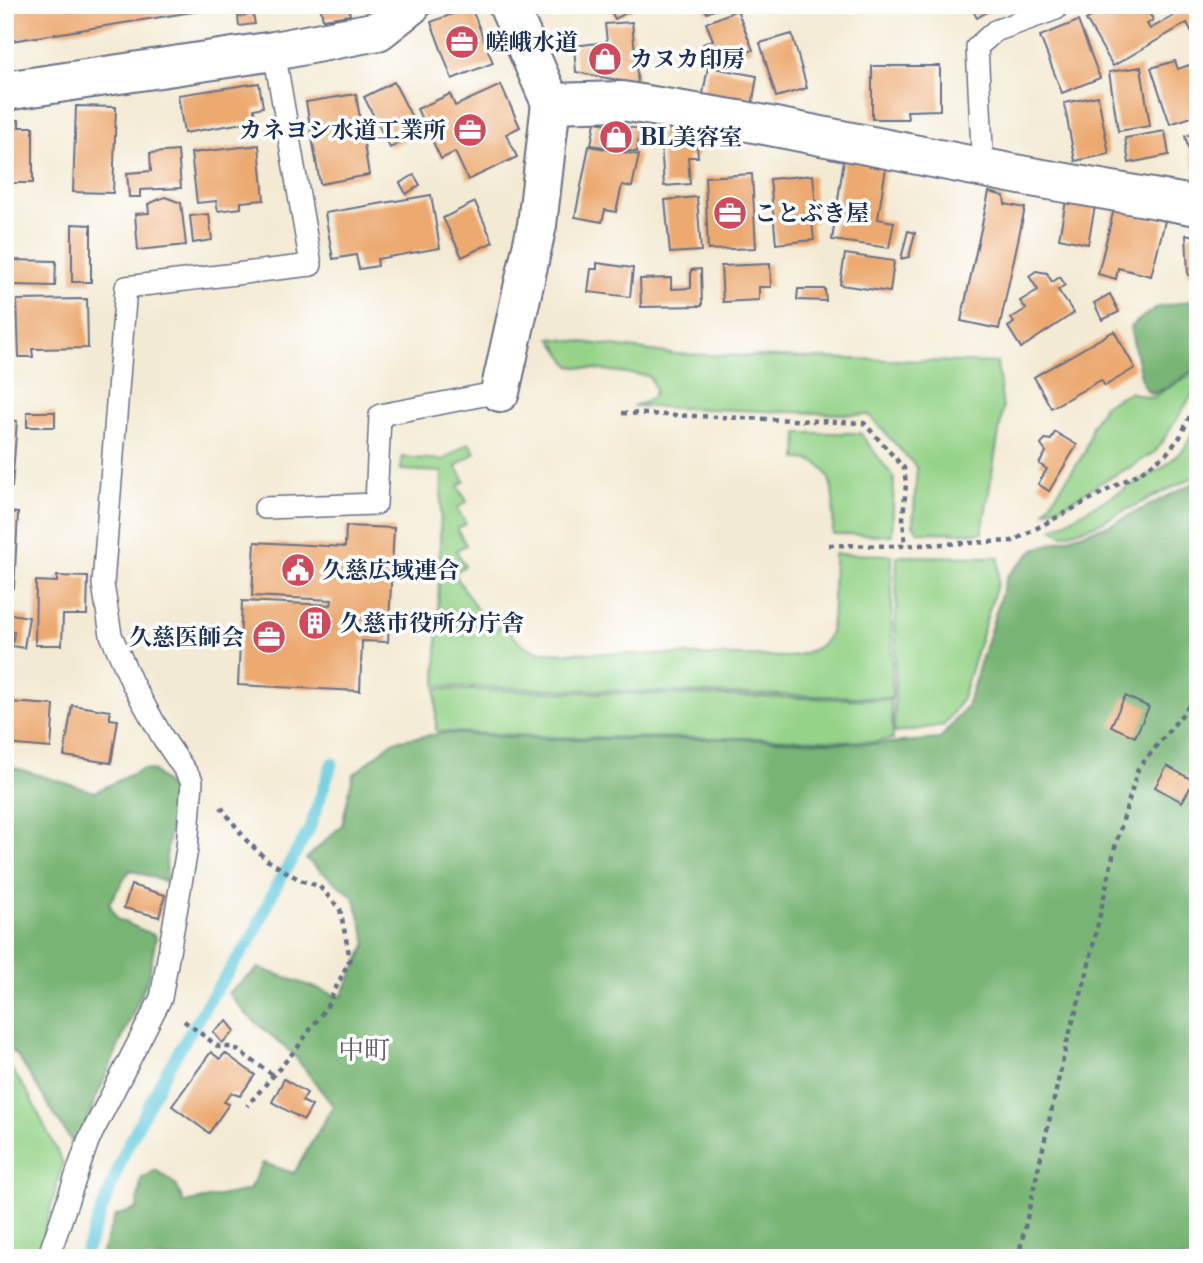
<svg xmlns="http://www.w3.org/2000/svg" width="1203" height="1263" font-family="'Libre Bodoni','Noto Serif JP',serif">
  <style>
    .green { fill: #95d388; stroke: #588173; stroke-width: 2 }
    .forest { fill: #78b574; stroke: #4a7269; stroke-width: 2 }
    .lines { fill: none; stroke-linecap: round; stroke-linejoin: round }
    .stream { stroke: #5fc9db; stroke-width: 12 }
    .building { fill: #eca96f }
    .lane-casing { stroke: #677087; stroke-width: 24 }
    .street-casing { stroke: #677087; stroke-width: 42 }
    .path { stroke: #677087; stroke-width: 4.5; stroke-dasharray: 5 5; stroke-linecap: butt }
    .lane { stroke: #fff; stroke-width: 21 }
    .street { stroke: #fff; stroke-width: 38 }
    .labels { text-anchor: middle; stroke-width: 7; stroke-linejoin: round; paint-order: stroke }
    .poi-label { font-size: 23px; font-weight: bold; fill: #1b2f5e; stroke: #fff; text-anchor: start }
    .quarter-label { font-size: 26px; fill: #645a64; stroke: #fff }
  </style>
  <rect width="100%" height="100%" fill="#fff"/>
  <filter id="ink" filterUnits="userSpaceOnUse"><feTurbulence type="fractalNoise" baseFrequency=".0143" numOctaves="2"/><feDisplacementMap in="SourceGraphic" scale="14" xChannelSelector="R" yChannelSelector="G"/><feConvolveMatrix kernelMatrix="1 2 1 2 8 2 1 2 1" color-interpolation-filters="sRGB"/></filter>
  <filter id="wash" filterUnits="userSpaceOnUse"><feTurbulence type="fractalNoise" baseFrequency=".00686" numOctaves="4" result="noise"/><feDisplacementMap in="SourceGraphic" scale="28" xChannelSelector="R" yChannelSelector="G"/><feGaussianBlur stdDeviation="1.57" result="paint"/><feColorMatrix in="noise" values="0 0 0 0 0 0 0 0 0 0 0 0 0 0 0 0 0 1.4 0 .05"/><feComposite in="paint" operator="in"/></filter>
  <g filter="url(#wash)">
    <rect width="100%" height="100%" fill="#f3ead3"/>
    <g class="green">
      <path d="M551 338 675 354 997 363 1003 408 982 533 919 532 913 525 917 468 869 415 633 406 646 402 654 395 655 388 649 376 570 366Z"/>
      <path d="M1198 371V386L1156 451 1136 464 1096 485 1068 503 1045 511 1085 452 1092 426 1104 405 1129 392 1151 398Z"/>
      <path d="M1198 422V475L1095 525 1063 535 1053 529 1164 467 1185 448Z"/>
      <path d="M798 433H860L894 478 892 535 833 534C833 505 840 458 797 459Z"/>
      <path d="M469 443 475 453 456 466 465 481 458 486 467 502 457 508 466 524 457 529 466 545 456 550 465 566 454 573 491 632 504 624C513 639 524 648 541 652L790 657C827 648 832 642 833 604 833 588 834 571 834 554L892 555V698L436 686 442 472 401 470 402 457 443 460Z"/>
      <path d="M897 556 999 557 998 581 961 701 944 725 894 733Z"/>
      <path d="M436 689 891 700 893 739 875 742 763 738 555 737 436 731Z"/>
      <path d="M5 1060 28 1093 63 1163 37 1258H5Z"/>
    </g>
    <g class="forest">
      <path d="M1189 301 1198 303V367L1167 388 1151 394 1143 386 1130 327 1155 308Z"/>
      <path d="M1198 481V1258H100L115 1216 137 1209 141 1179 156 1170 176 1185 184 1203 249 1190 263 1163 294 1173 333 1106 293 1054 247 1015 228 993 259 968 341 997 367 943 354 897 306 859 342 825 353 775 394 741 444 733 550 739H749L877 744 940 739 967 706 1007 576 1035 549 1112 524Z"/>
      <path d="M5 765 95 792 142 769 154 771 175 794 166 856 167 882 130 870 109 903 117 919 156 936 149 976 75 1147 17 1055 5 1047Z"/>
    </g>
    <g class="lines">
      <path class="stream" d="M83 1258 125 1151 163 1077 208 1002 253 936 275 888 309 830 332 763"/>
    </g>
    <g id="blocks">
      <g class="building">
        <path d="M5 5H224V7L5 42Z"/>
        <path d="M236 5H255V7L236 10Z"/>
        <path d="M320 5H348L350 15 323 19Z"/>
        <path d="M608 5H635L636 8 615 19Z"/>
        <path d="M703 5H726L707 13Z"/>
        <path d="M972 5H999L977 18 970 6Z"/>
        <path d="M1113 5H1145L1153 20 1147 24 1150 29 1178 13 1174 5H1198V43L1187 23 1113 66 1086 20Z"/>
        <path d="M471 7 493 63 452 79 431 22Z"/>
        <path d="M737 10 753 50 717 64 713 54 708 56 703 44 713 40 706 23Z"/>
        <path d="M253 14 255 24 239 26 238 17Z"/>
        <path d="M1078 21 1100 78 1062 93 1040 36Z"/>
        <path d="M632 22 638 84 576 72 574 46 607 42 605 24Z"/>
        <path d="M792 34 807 88 776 97 760 43Z"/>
        <path d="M1175 61 1178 69 1198 62V115L1170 124 1151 68Z"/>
        <path d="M872 66H940V110L907 111 908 119H872Z"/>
        <path d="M708 67 757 76 752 107 702 99Z"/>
        <path d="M1141 67 1150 126 1118 131 1109 72Z"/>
        <path d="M394 82 420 133 390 148 364 97Z"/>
        <path d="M259 83 263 107 254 109 255 121 184 133 178 95Z"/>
        <path d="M501 85 520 127 506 134 517 157 468 180 455 152 441 159 417 109 450 94 455 106Z"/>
        <path d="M356 94 369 175 320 184 306 102Z"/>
        <path d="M1098 96 1109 154 1075 161 1064 103Z"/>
        <path d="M76 106 116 107 113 193 73 192Z"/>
        <path d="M5 120H19V127H33V183H5Z"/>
        <path d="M595 122 640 129 637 152 591 145Z"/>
        <path d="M677 128 680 134 696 133 698 157H688L690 184 664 186 660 129Z"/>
        <path d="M1165 131 1169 155 1129 163 1125 138Z"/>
        <path d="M1198 133V181H1197L1185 136Z"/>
        <path d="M259 145 264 200 241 202V208L218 211 216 201 197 203 191 153Z"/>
        <path d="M589 146 639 155 632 187 622 185 616 212 605 210 602 222 575 217Z"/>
        <path d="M178 151 181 188 140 190V197H129L127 173 151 171 150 153Z"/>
        <path d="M844 159 886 167 878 219 894 222 889 248 832 240Z"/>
        <path d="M752 174 756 248 708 250 705 177Z"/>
        <path d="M414 175 420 185 406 194 400 183Z"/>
        <path d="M813 175 817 221 812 222 814 240 776 244 770 179Z"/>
        <path d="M989 192 1004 196 1005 204 1025 208 999 329 961 321Z"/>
        <path d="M431 195 440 248 377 259 378 266 359 269 356 255 333 259 325 213Z"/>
        <path d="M165 197 181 203 186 245 138 250 135 214 149 213 148 204Z"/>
        <path d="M697 197 701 251 670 253 665 200Z"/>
        <path d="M1066 201 1095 206 1088 244 1059 238Z"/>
        <path d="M475 202 493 242 462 257 443 218Z"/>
        <path d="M1114 209 1165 221 1151 276 1118 268 1116 279 1098 274Z"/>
        <path d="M209 214 212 240 193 243 190 216Z"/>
        <path d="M72 224 91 225V282H72Z"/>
        <path d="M908 231 915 233 909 257 901 259Z"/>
        <path d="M1186 235H1198V274L1188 275Z"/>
        <path d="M845 254 894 261 890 292 840 285Z"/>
        <path d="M12 260 56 261 55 286 12 285Z"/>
        <path d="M597 263 633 268 630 297 588 292 591 269H597Z"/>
        <path d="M770 264 771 287H759V300L723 302 721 266Z"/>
        <path d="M701 269 702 306 641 307 640 279 671 278V289L691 288V270Z"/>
        <path d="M1036 271 1047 273 1052 282 1060 277 1065 285 1058 290 1074 313 1021 348 1008 327 1014 323 1011 318 1026 309 1020 301 1038 290 1029 276Z"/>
        <path d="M798 289H825L826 301 797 300Z"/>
        <path d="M1110 294 1119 312 1102 320 1094 303Z"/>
        <path d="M87 299 88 348 32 349 33 357H19L17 300Z"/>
        <path d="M1114 331 1135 368 1105 386 1101 380 1051 408 1034 377Z"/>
        <rect x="27" y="412" width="28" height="15"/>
        <path d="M5 420 17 421 12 487 5 486Z"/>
        <path d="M1055 432 1077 445 1049 491 1038 484 1047 469 1039 464 1046 452 1041 445 1045 439 1051 440Z"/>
        <path d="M5 512 18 513 14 588H5Z"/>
        <path d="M346 526 394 528 388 642 362 641 360 691 238 685 242 601 331 605 332 600 252 596 255 542 345 547Z"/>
        <path d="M57 576 88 577 87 615H63L62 645H35L36 581 57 582Z"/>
        <path d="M5 613 29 617 24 648 12 646 14 632 5 630Z"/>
        <path d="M1125 696 1149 707 1135 737 1111 726Z"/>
        <path d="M8 702 54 705 51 748 5 744Z"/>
        <path d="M72 705 110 711V719L118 720 111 763 64 756Z"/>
        <path d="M1167 766 1194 781 1182 802 1155 787Z"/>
        <path d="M131 885 165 895 159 917 124 908Z"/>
        <path d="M227 1021 235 1031 222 1043 213 1032Z"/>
        <path d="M211 1052 220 1059 225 1053 255 1075 240 1096 231 1093 224 1102 229 1104 209 1133 172 1106Z"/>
        <path d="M284 1079 307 1093 302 1101 312 1106 304 1120 272 1102Z"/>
      </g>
    </g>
  </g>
  <g filter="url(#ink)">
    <use href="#blocks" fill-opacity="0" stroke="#677087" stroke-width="2"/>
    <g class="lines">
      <g class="lane-casing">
        <g id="lane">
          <path d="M983 168 977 47 995 31 1056 9 1054 5"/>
          <path d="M265 508 376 504 380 415 500 392"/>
          <path d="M48 1258 88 1141 161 998 187 849 192 781 163 738 133 685 111 635 103 584 126 287 311 265 274 51"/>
        </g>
      </g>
      <g class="street-casing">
        <g id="street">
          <path d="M5 91 274 51 378 31 411 5"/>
          <path d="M551 103 622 101 744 121 1020 175 1198 206"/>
          <path d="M500 392 537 225 551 103 508 5"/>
        </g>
      </g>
      <g class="path">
        <path d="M622 413 864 423 904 468 906 484 903 518 905 546"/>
        <path d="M829 545 897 546 1013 541 1141 472 1167 453 1180 437 1198 399"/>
        <path d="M221 807 247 841 267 860 300 880 319 886 340 909 350 959 327 1006 298 1047 247 1106"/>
        <path d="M184 1021 219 1047H233L273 1075"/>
        <path d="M1018 1258 1067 1042 1087 973 1115 847 1138 769 1198 695"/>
      </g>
      <use href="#lane" class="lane"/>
      <use href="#street" class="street"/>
    </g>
  </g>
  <defs>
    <g id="office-disc" transform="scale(1.75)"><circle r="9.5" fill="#d1495b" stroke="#fff"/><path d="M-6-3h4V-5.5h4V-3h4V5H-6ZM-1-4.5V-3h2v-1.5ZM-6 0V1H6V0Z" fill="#fff"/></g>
    <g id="shop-disc" transform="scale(1.75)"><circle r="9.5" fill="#d1495b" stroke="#fff"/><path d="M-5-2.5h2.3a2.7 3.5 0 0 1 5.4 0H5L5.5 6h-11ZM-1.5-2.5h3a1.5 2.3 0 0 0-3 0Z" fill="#fff"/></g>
    <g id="civic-disc" transform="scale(1.75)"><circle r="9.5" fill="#d1495b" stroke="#fff"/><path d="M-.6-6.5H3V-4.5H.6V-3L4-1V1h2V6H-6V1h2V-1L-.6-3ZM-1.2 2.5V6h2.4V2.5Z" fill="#fff"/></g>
    <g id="building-disc" transform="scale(1.75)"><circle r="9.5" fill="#d1495b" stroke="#fff"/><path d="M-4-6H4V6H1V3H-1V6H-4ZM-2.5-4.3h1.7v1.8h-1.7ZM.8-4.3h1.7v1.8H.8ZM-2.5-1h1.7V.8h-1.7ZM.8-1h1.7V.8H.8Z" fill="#fff"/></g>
  </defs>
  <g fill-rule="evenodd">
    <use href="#office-disc" x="462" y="42"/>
    <use href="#shop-disc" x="605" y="59"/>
    <use href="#office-disc" x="470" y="130"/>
    <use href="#shop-disc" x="616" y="137"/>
    <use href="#office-disc" x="730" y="213"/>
    <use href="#civic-disc" x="298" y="570"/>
    <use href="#building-disc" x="315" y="623"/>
    <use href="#office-disc" x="269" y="637"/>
  </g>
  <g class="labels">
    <g class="poi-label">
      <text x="486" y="50">嵯峨水道</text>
      <text x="630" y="67">カヌカ印房</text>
      <text x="446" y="138" text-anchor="end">カネヨシ水道工業所</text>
      <text x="640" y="145">BL美容室</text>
      <text x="754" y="221">ことぶき屋</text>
      <text x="322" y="578">久慈広域連合</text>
      <text x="340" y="631">久慈市役所分庁舎</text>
      <text x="244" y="645" text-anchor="end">久慈医師会</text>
    </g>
    <g class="quarter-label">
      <text x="364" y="1059">中町</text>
    </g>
  </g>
  <rect width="1203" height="1263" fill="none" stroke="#fff" stroke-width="28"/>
</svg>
